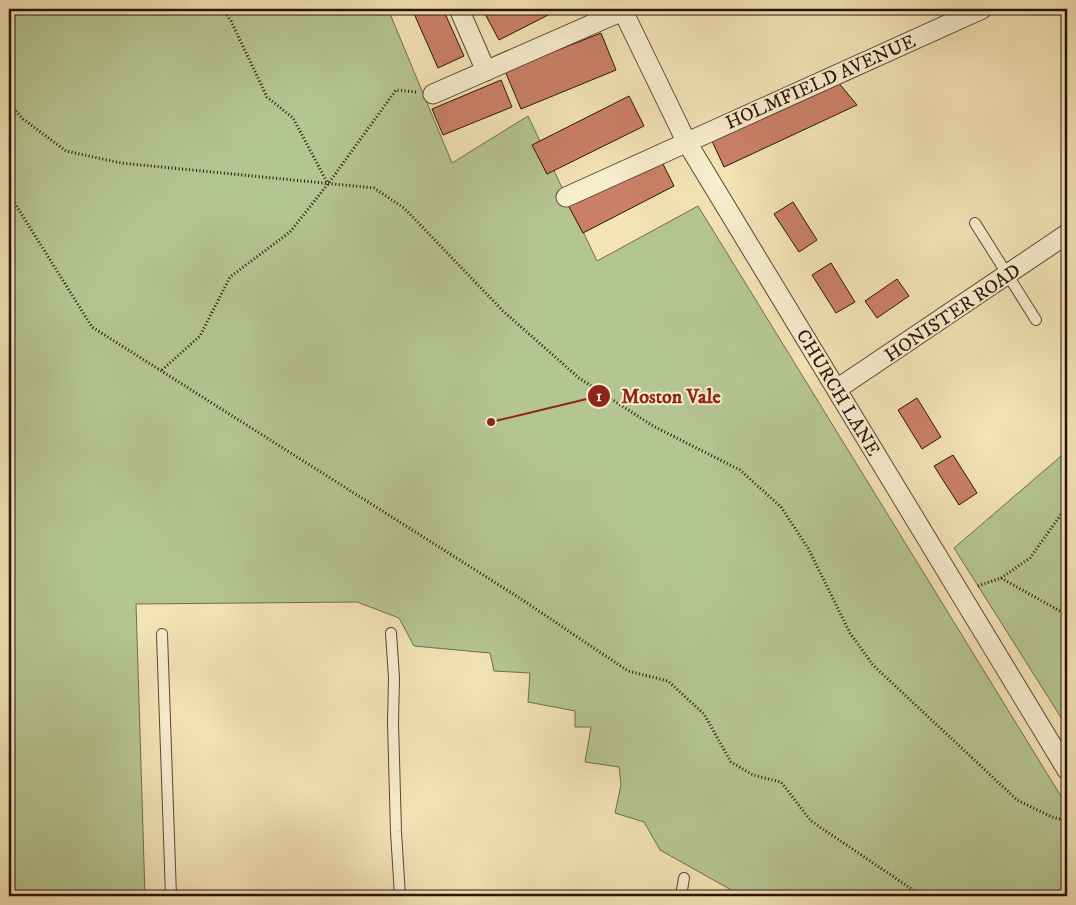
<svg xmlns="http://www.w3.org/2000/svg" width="1076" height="905" font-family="'IM FELL DW Pica',serif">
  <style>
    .green { fill: #b5c592; stroke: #706c4d }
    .building { fill: #ca8068; stroke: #2a1308 }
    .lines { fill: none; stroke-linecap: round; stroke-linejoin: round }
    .service-casing { stroke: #5c4733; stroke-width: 12 }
    .minor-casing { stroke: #5c4733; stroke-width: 21 }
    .path { stroke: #2a1308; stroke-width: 3; stroke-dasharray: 1 2.5; stroke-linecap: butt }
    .service { stroke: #f7edcf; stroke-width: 10 }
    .minor { stroke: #f7edcf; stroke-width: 19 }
    .labels { text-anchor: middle; stroke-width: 4; stroke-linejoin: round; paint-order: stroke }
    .street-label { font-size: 19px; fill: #2a1308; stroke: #f7edcf }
    .leader { fill: none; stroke: #8f2418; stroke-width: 2 }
    .callout-dot { fill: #8f2418; stroke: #f7edcf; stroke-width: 2 }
    .mark-label { font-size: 15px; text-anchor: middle; font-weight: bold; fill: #fff }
    .callout-label { font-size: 20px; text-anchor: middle; font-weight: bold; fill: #8f2418; stroke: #f7edcf; stroke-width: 4; stroke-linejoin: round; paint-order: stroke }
  </style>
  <rect width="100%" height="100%" fill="#f3e3b5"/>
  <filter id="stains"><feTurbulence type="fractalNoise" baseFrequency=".004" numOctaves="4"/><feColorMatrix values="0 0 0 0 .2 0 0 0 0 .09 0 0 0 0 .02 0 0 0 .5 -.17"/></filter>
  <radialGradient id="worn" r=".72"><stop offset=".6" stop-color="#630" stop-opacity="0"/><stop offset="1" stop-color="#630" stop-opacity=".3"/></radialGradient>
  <g class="green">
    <path d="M9 9H388L452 163 528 116 597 261 698 206 1067 806V896H742L660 850 644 822 615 813 621 785 619 767 585 762 591 727H575V711L528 702 530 673 494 671 490 653 414 646 399 618 357 602 136 604 145 896H9Z"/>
    <path d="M1067 451V727L954 548Z"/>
  </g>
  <g class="building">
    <path d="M412 9H443L464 56 438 68Z"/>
    <path d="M490 9H560L499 40 484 12Z"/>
    <path d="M601 33 616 70 521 109 505 71Z"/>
    <path d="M501 80 512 107 443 135 432 109Z"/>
    <path d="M838 82 857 105 724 167 712 141Z"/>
    <path d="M629 96 644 126 547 174 532 145Z"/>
    <path d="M660 158 674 186 583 233 568 205Z"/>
    <path d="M793 202 817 240 799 252 774 214Z"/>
    <path d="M831 263 855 302 836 313 812 275Z"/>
    <path d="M897 279 909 296 877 318 865 301Z"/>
    <path d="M917 398 941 437 922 449 898 410Z"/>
    <path d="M953 455 977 493 959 505 934 466Z"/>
  </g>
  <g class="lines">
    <g class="service-casing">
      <g id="service">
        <path d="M975 223 1036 320"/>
        <path d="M391 633 394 678 393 722 396 832 400 896"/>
        <path d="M162 634 171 896"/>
        <path d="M681 896 684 878"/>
      </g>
    </g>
    <g class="minor-casing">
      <g id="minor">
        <path d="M459 9 486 71"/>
        <path d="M622 9 686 141 1067 770"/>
        <path d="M433 94 627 9"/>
        <path d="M566 197 982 9"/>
        <path d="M837 389 1067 234"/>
      </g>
    </g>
    <g class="path">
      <path d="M223 9 231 21 267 97 293 118 328 184"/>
      <path d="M9 103 23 119 66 151 121 163 374 188 404 208 503 311 579 378 653 426 740 470 781 507 808 548 850 633 873 665 1017 800 1052 817 1067 821"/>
      <path d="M9 194 92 327 518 597 628 671 668 681 704 714 731 762 753 775 781 782 811 821 922 896"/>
      <path d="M162 370 200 336 230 277 290 232 328 184 396 90 416 92"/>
      <path d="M1001 578 1030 558 1067 506"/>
      <path d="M978 586 1001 578 1067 615"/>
    </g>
    <use href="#service" class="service"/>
    <use href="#minor" class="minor"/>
  </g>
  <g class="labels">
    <g class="street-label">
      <text transform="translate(820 81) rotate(-24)" y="7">HOLMFIELD AVENUE</text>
      <text transform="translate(952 312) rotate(-34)" y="7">HONISTER ROAD</text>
      <text transform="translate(839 392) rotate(59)" y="7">CHURCH LANE</text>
    </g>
  </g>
  <path class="leader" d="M491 422L599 396"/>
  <g class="callout-dot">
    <circle cx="491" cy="422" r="5"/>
    <circle cx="599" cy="396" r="12"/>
  </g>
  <g class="mark-label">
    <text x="599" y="401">1</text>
  </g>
  <g class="callout-label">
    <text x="671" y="403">Moston Vale</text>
  </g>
  <rect width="1076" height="905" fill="none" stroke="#f3e3b5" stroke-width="30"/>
  <rect x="10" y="10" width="1056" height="885" fill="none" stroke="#2a1308" stroke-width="2.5"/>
  <rect x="15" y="15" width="1046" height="875" fill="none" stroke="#2a1308"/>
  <rect width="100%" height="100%" filter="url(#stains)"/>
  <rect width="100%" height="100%" fill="url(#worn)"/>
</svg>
